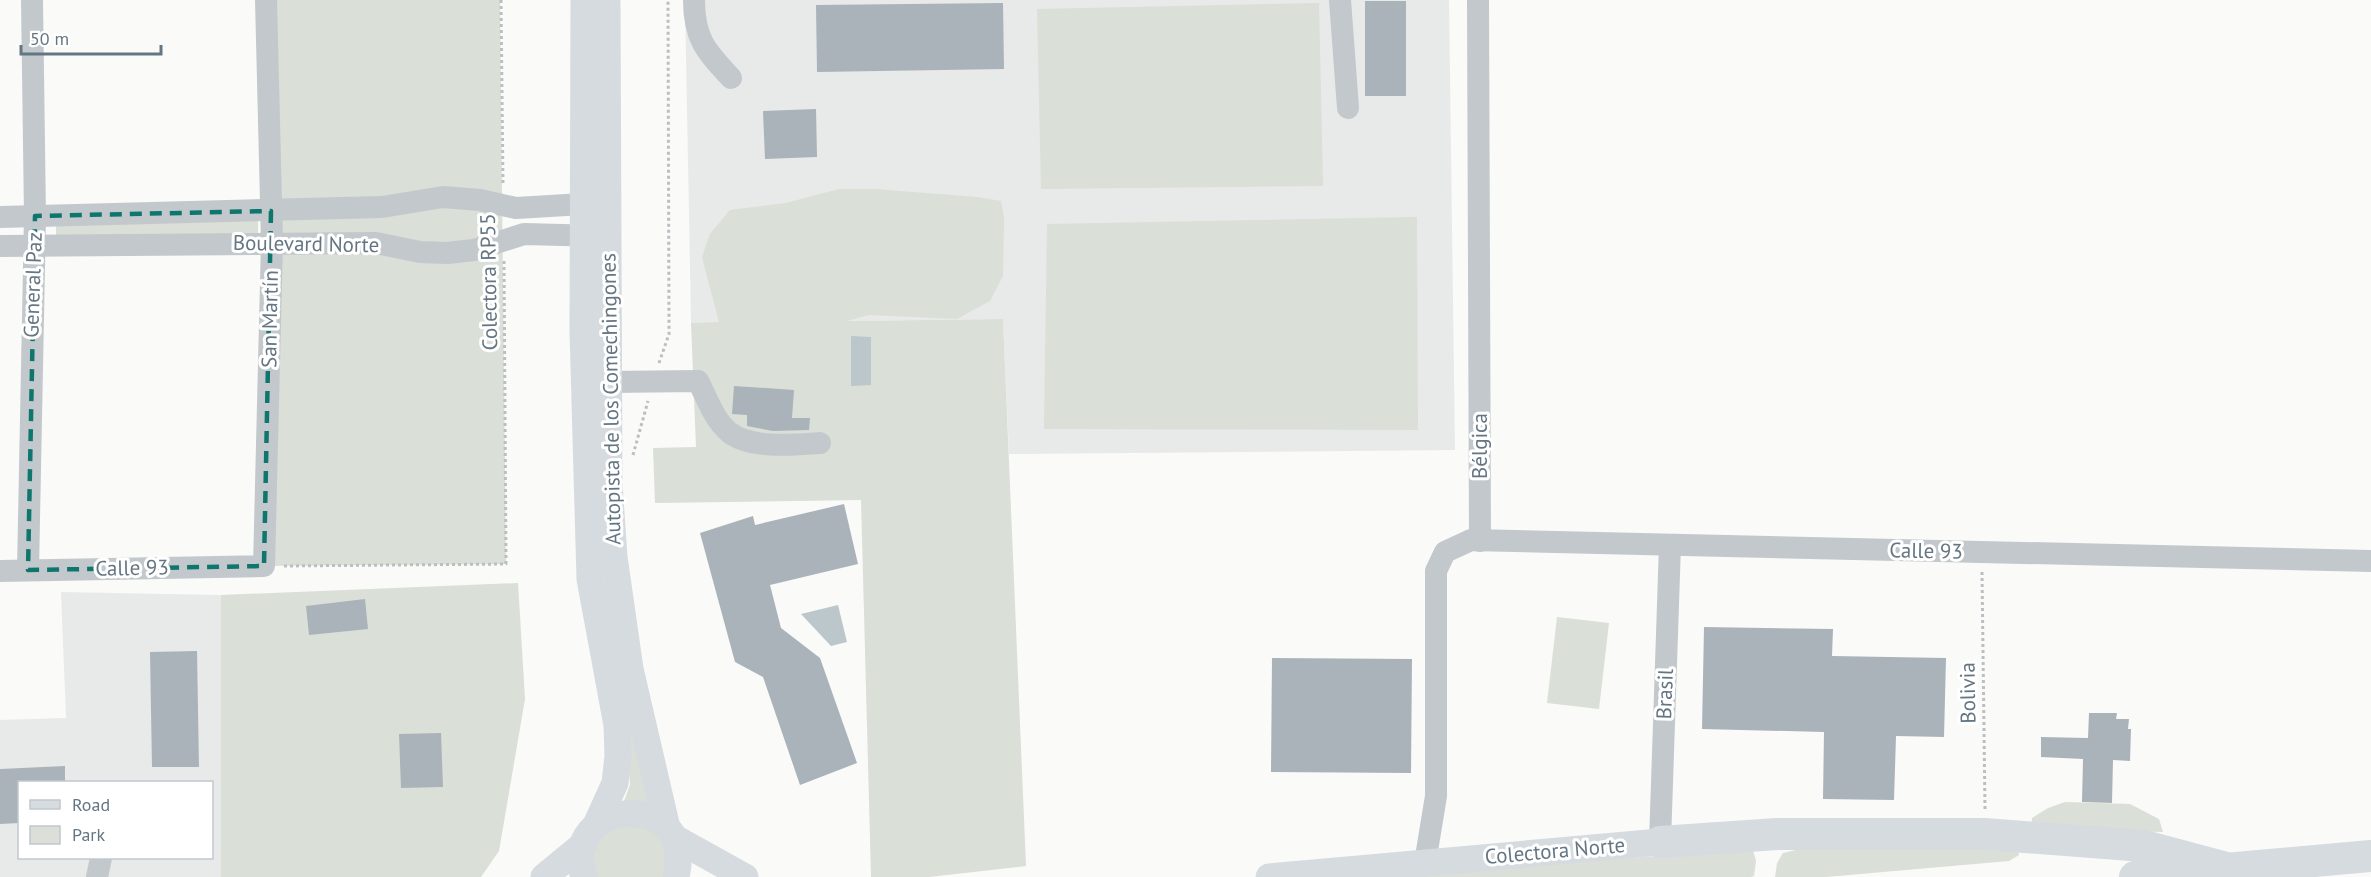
<svg xmlns="http://www.w3.org/2000/svg" width="2371" height="877" font-family="'PT Sans',sans-serif">
  <style>
    .built { fill: #e8e9e9; fill-rule: evenodd }
    .green { fill: #dadfd7 }
    .water { fill: #bbc7cb }
    .building { fill: #aab3b9 }
    .lines { fill: none; stroke-linecap: round; stroke-linejoin: round }
    .path { stroke: #bbbfc2; stroke-width: 3; stroke-dasharray: 3 3; stroke-linecap: butt }
    .minor { stroke: #c3c8cc; stroke-width: 22 }
    .major { stroke: #d6dbdf; stroke-width: 27 }
    .highway { stroke: #d6dbdf; stroke-width: 32 }
    .marked { fill: none; stroke: #0f766e; stroke-width: 4.5; stroke-dasharray: 12 8; stroke-linejoin: round }
    .labels { text-anchor: middle; stroke-width: 6; stroke-linejoin: round; paint-order: stroke }
    .street-label { font-size: 21px; fill: #657683; stroke: #fff }
  </style>
  <rect width="100%" height="100%" fill="#fafaf8"/>
  <g class="built">
    <path d="M685 0H1449L1455 450 1009 454 1003 319 691 323Z"/>
    <path d="M61 592 221 595V877H0V720L66 718ZM20 782H212V858H20Z"/>
  </g>
  <g class="green">
    <path d="M266 0H500L506 564 264 566Z"/>
    <path d="M1319 3 1323 186 1041 189 1037 9Z"/>
    <path d="M839 189H875L977 197 1001 201 1004 218 1003 276 990 301 957 319 869 315 847 321 1003 319 1026 866 929 877H871L861 500 655 503 653 448 696 447 691 323 719 322 702 257 710 234 730 210 786 203Z"/>
    <path d="M1417 217 1418 430 1044 429 1047 224Z"/>
    <path d="M258 219V234L56 237V222Z"/>
    <path d="M518 583 525 699 499 851 481 877H221V595Z"/>
    <path d="M1557 617 1609 623 1599 709 1547 703Z"/>
    <path d="M622 679 656 812 624 801 630 785Z"/>
    <path d="M2065 802 2130 804 2159 819 2163 832 2031 829 2032 818 2048 808Z"/>
    <path d="M615 824 653 828 668 849 665 877H595C590 845 591 845 615 824Z"/>
    <path d="M1969 842 2018 849 2019 855 2009 861 1826 877H1775L1777 863 1783 853 1796 850Z"/>
    <path d="M1753 850 1756 861 1754 876 1751 877H1335Z"/>
  </g>
  <g class="water">
    <path d="M851 336 871 337V385L851 386Z"/>
    <path d="M838 605 847 642 831 646 801 614Z"/>
  </g>
  <g class="building">
    <rect x="1365" y="1" width="41" height="95"/>
    <path d="M1003 3 1004 69 817 72 816 5Z"/>
    <path d="M816 109 817 157 765 159 763 111Z"/>
    <path d="M734 386 794 390 792 418H810L809 430 773 431 747 426V415L732 414Z"/>
    <path d="M844 504 858 564 770 585 781 628 820 658 857 763 800 785 763 677 735 662 700 533 753 516 755 525Z"/>
    <path d="M365 599 368 629 309 635 306 606Z"/>
    <path d="M1704 627 1833 629 1832 656 1946 658 1944 737 1896 736 1894 800 1823 799 1824 732 1702 729Z"/>
    <path d="M197 651 199 767H152L150 652Z"/>
    <path d="M1272 658 1412 659 1411 773 1271 772Z"/>
    <path d="M2089 713H2117L2116 719H2129L2128 729H2131L2130 761 2113 760 2112 803 2082 802 2083 759 2041 757V737L2088 738Z"/>
    <path d="M441 733 443 787 401 788 399 734Z"/>
    <path d="M65 766V783H20V823L0 824V769Z"/>
  </g>
  <g class="lines">
    <g class="path">
      <path d="M501 0 503 186"/>
      <path d="M659 363 669 334 668 0"/>
      <path d="M633 455 648 401"/>
      <path d="M284 566 506 564 504 261"/>
      <path d="M1982 572 1985 809"/>
    </g>
    <g class="minor">
      <path d="M694 0C694 39 706 51 731 78"/>
      <path d="M1340 0 1348 108"/>
      <path d="M1478 0 1480 541"/>
      <path d="M0 217 382 207 443 197 480 200 516 208 600 203"/>
      <path d="M0 246 376 243 420 252 447 253 474 250 524 234 601 236"/>
      <path d="M608 382 698 381C707 398 714 420 729 432 749 449 795 445 820 443"/>
      <path d="M28 570 35 216 32 0"/>
      <path d="M0 571 264 566 272 242 266 0"/>
      <path d="M1660 842 1670 545"/>
      <path d="M1425 863 1436 796V571L1445 552 1471 540 2371 561"/>
      <path d="M97 877 101 858"/>
    </g>
    <g class="major">
      <path d="M584 0 583 331 590 579 617 725 618 756 615 783 596 825"/>
      <path d="M607 0 609 484 614 557 630 669 667 828"/>
      <path d="M673 837 745 877"/>
      <path d="M544 877 584 844"/>
      <path d="M584 877C557 800 697 785 676 877"/>
      <path d="M1269 877 1660 842"/>
    </g>
    <g class="highway">
      <path d="M1660 842 1777 834H1985L2144 846 2230 869"/>
      <path d="M2135 877 2371 856"/>
    </g>
  </g>
  <path class="marked" d="M271 211 264 566 28 570 35 216Z"/>
  <g class="labels">
    <g class="street-label">
      <text transform="translate(306 244) rotate(1)" y="7">Boulevard Norte</text>
      <text transform="translate(489 282) rotate(-91)" y="7">Colectora RP55</text>
      <text transform="translate(33 285) rotate(-88)" y="7">General Paz</text>
      <text transform="translate(270 319) rotate(-89)" y="7">San Martín</text>
      <text transform="translate(611 399) rotate(-91)" y="7">Autopista de los Comechingones</text>
      <text transform="translate(1480 446) rotate(-90)" y="7">Bélgica</text>
      <text transform="translate(1926 551) rotate(1)" y="7">Calle 93</text>
      <text transform="translate(132 568) rotate(-1)" y="7">Calle 93</text>
      <text transform="translate(1968 693) rotate(-91)" y="7">Bolivia</text>
      <text transform="translate(1665 694) rotate(-88)" y="7">Brasil</text>
      <text transform="translate(1555 851) rotate(-5)" y="7">Colectora Norte</text>
    </g>
  </g>
  <rect x="18" y="781" width="195" height="78" fill="#ffffff" stroke="#c1c8cd" stroke-width="1.5"/>
  <rect x="30" y="800" width="30" height="9" fill="#d6dbdf" stroke="#c1c8cd" stroke-width="1.5"/>
  <text x="72" y="811" font-size="18" fill="#657683">Road</text>
  <rect x="30" y="826" width="30" height="18" fill="#dadfd7" stroke="#c1c8cd" stroke-width="1.5"/>
  <text x="72" y="841" font-size="18" fill="#657683">Park</text>
  <path d="M21 45v9h140v-9" fill="none" stroke="#657683" stroke-width="3"/>
  <text x="30" y="45" font-size="18" fill="#657683" stroke="#ffffff" stroke-width="4.5" paint-order="stroke">50 m</text>
</svg>
